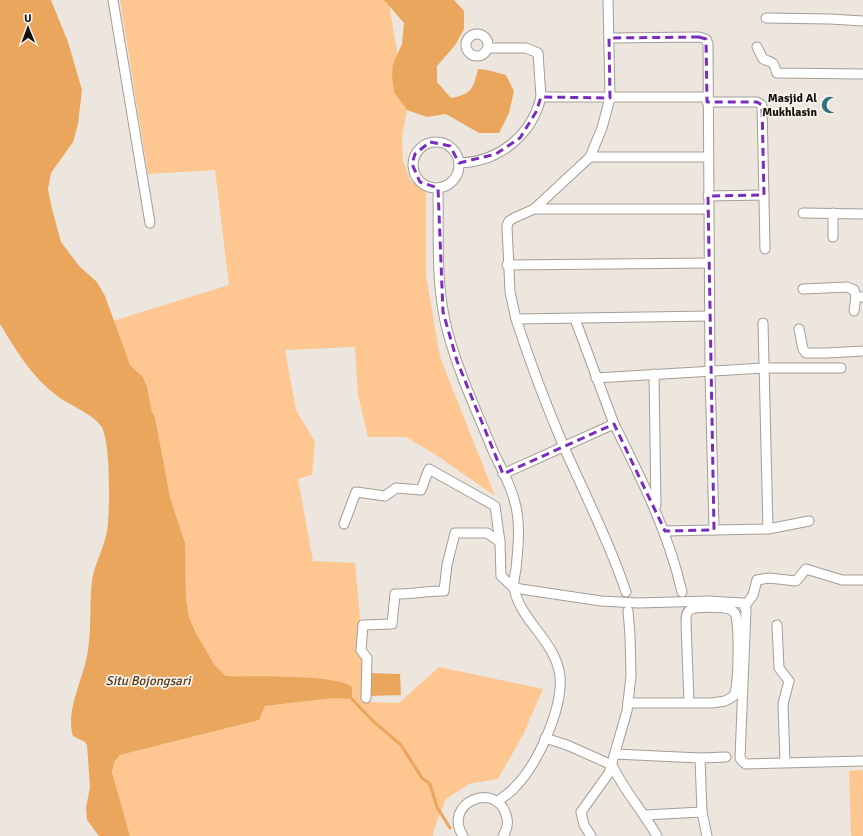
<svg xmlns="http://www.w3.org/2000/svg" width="863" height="836" font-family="Signika,sans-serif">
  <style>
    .green { fill: #fec691 }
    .water { fill: #eba65e }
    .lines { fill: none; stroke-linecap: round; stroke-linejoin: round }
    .stream { stroke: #eba65e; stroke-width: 3 }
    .minor-casing { stroke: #a49d97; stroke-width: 11 }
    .minor { stroke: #fff; stroke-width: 9 }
    .marked { fill: none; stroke: #7b2cbf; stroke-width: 3; stroke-dasharray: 8 5; stroke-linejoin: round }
    .labels { text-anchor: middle; stroke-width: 3.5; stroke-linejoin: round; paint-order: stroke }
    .poi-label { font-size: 12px; font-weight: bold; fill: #14110f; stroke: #faf3ec; text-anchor: end }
    .water-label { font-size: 13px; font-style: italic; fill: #533719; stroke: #faf3ec }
  </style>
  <rect width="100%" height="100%" fill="#ede6df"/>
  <g class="green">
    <path d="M120 0H395L389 4 407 110 402 137 403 160 410 180 426 193V275L440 357 495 496 436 455 406 437H368L358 395 355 347 285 350 296 410 315 442 312 475 298 479 313 561 355 563 363 649 369 657V702L399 703 439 667 543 689 523 735 498 779 469 784 446 799 434 829 433 836H130L112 772 114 762 120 755 259 720 265 706 335 698 347 699 323 679 226 676 214 664 196 633 189 617 186 598 185 543 170 497 155 417 152 412 147 387 143 377 130 365 113 321 229 285 215 170 148 174Z"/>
    <path d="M863 770V836H851L849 771Z"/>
  </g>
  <g class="water">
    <path d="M0 0H51L68 42 82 90 78 124 73 142 51 173 48 189 52 209 61 242 79 266 97 282 105 296 130 365 143 377 147 387 152 412 155 417 170 497 185 543 186 598 189 617 196 633 214 664 226 676C250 677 337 674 352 687V695L347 699 335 698 265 706 259 720 120 755 114 762 112 772 130 836H99L87 820 86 808 90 787 87 745 85 742 73 736C65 712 83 679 87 656 92 631 89 605 92 580 95 563 104 548 107 531 110 513 111 440 101 426 93 414 67 404 56 395 31 376 16 350 0 324Z"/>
    <path d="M384 0H454L464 11V29L456 44 437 66V82L451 98C472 94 473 89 478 69L487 70 506 75 514 91 509 113 499 133H479L446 114 427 117 407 110 394 92 392 76 393 64 402 44 404 23Z"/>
    <path d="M369 673 400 674 401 695 369 696Z"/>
  </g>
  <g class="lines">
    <path class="stream" d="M350 697 373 721 401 745 422 778 430 784 437 807 450 828"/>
    <g class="minor-casing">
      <g id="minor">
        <path d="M113 0 150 223"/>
        <path d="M766 18 830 19 863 21"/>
        <circle cx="477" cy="45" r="11"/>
        <path d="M609 38 699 37 706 39 708 44 710 371 714 530"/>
        <path d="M757 47 763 59C775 64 772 60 777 73L863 74"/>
        <path d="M488 48H526L538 53 541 97"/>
        <path d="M707 102H757L762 105 765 249"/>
        <circle cx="436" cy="165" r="23"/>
        <path d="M590 157H708"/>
        <path d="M459 163C499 162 532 135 541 97H707"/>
        <path d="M438 188C439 236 435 287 448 333 459 374 477 412 493 451 501 468 511 485 515 503 521 524 518 547 516 569 515 575 513 583 514 588 520 621 556 641 560 676 563 708 538 764 515 787 510 793 503 797 497 802"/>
        <path d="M708 196 764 195"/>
        <path d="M534 209H708"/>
        <path d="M803 213 863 214"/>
        <path d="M833 213V237"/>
        <path d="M507 265 709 263"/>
        <path d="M803 289 847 287 854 290 856 297H863"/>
        <path d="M854 311 856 297"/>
        <path d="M516 319 510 292 507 226 509 221 514 218 534 209 590 157 602 128 610 98 608 0"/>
        <path d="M575 319 614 424"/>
        <path d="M799 329 803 349 806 353H827L863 351"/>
        <path d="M654 374 656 505"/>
        <path d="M596 378 764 368H841"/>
        <path d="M503 474 614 424C642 480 668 531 682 592"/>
        <path d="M344 524 356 492 385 496 396 488 421 490 429 469 495 506 500 542"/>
        <path d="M768 529 809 521"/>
        <path d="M665 531 768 529 763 323"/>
        <path d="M626 592C609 541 585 495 564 447 546 405 530 362 516 319L709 316"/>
        <path d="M745 606 753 595 757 580 769 578 796 581 806 569 842 580H863"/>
        <path d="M777 625 779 668 789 681 783 704 785 762"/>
        <path d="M366 698 367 658 361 650 363 625 392 624 395 594C413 594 427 591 444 591L447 565 455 533H487L500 542 501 576 514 588 601 601 638 603 708 601 743 603 746 610 740 758 743 762 746 764 863 761"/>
        <path d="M628 703H712L725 701 734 696C739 683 739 630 736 616 735 612 733 611 730 609 723 607 696 606 690 610 686 612 686 618 686 622L689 703"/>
        <path d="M545 738 567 745 612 765C624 791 643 811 657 836"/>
        <path d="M615 754 700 758 702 812 707 836"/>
        <path d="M700 758 726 757"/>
        <path d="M645 815 702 812"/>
        <path d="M463 836C442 803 496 780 506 815 509 823 507 830 503 836"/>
        <path d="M591 836 584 825 581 812 609 773 627 711 631 676 630 635 628 611"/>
      </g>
    </g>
    <use href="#minor" class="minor"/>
  </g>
  <path class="marked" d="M699 37 706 39 707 102H757L762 105 764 195 708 196 714 530 665 531 614 424 503 474 457 361 443 312 438 188 420 182 412 164 415 154 430 142 450 146 459 163 496 154 520 138 536 112 541 97 610 98 609 38Z"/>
  <defs>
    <g id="mosque-bare" transform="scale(1.38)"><path d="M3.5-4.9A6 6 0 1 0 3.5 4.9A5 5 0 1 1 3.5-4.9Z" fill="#2f7383" stroke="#faf3ec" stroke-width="2.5" paint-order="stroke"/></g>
  </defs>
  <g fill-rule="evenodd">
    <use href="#mosque-bare" x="830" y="105"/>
  </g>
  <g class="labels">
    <g class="poi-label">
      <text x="817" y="102">Masjid Al<tspan x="817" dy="14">Mukhlasin</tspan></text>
    </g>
    <g class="water-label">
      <text x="148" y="685">Situ Bojongsari</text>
    </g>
  </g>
  <g transform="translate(28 28) rotate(359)" stroke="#faf3ec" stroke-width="3" paint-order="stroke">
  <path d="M0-3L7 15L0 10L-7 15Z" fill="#14110f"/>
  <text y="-6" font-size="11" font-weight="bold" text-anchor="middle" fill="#14110f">U</text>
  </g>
</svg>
